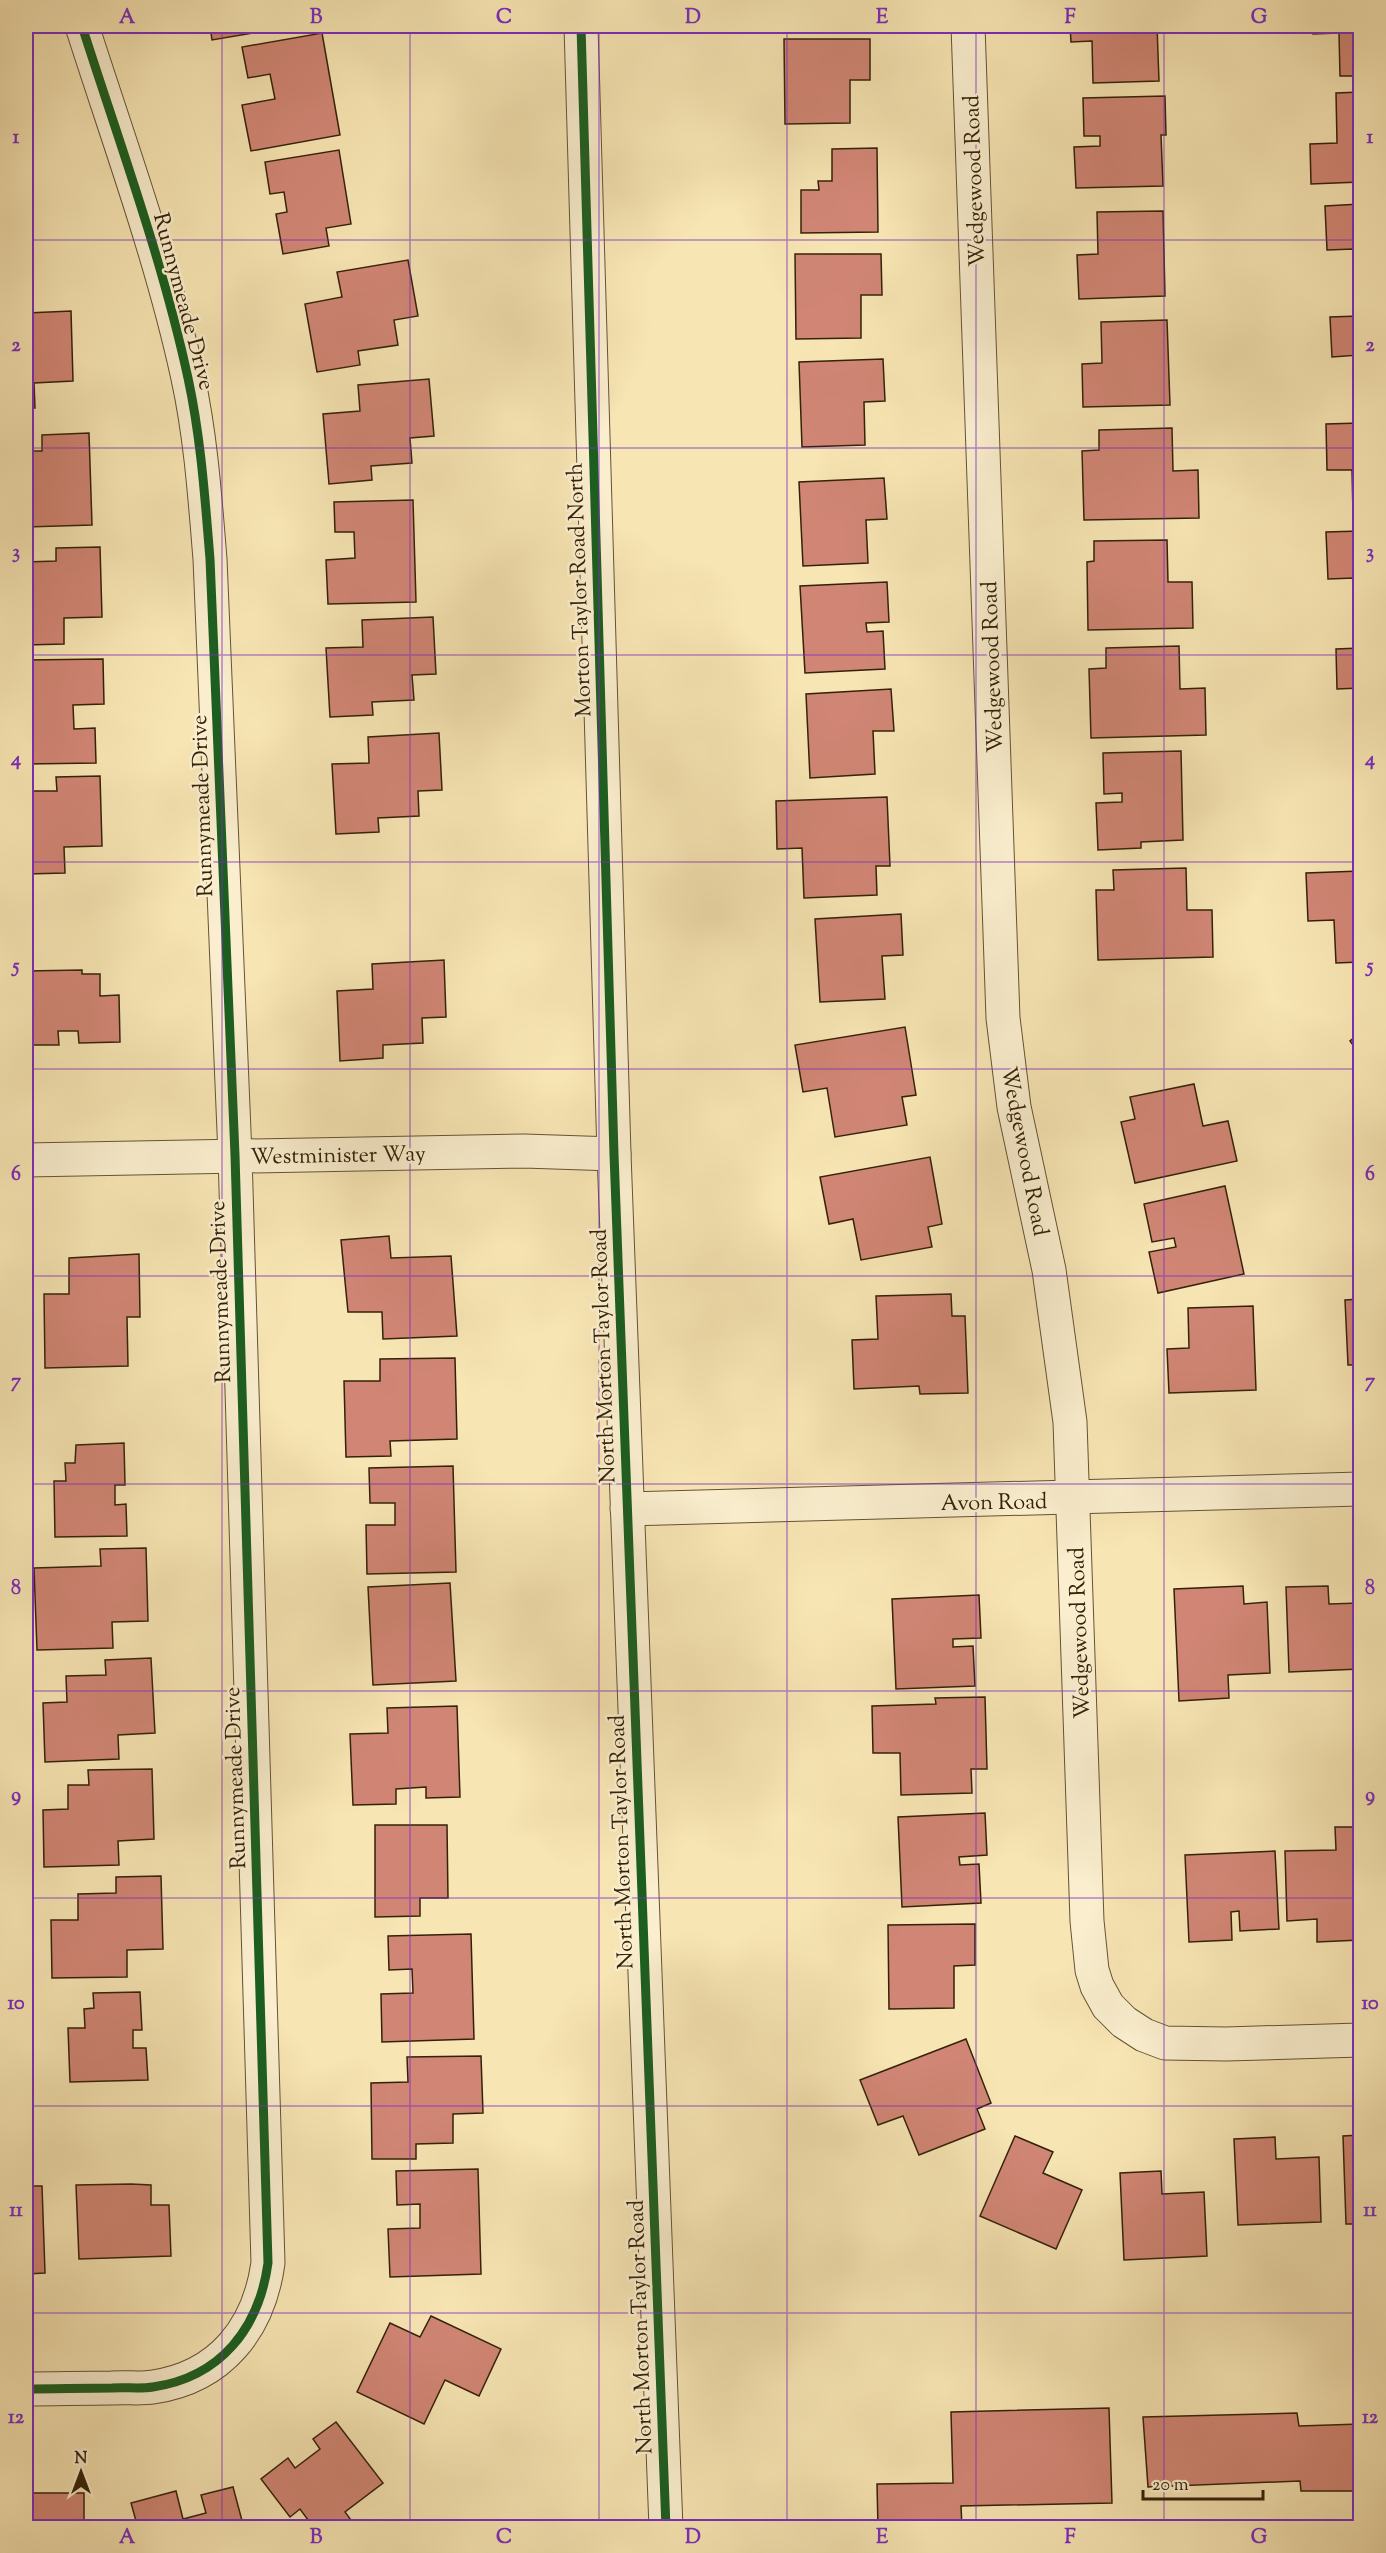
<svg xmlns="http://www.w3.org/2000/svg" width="1386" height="2553" font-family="'Sorts Mill Goudy',serif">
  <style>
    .building { fill: #d18675; stroke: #332209; stroke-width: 1.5 }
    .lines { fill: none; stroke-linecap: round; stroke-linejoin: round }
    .minor-casing { stroke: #645334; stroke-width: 35 }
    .minor { stroke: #faeece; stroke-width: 33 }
    .cycleway-casing { stroke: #faeece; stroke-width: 13 }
    .cycleway { stroke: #1b5e20; stroke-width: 9 }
    .grid { fill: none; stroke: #7b2cbf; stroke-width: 1.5; stroke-opacity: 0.55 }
    .labels { text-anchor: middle; stroke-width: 5; stroke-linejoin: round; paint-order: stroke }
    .street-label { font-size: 22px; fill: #332209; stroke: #faeece }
    .neatline { fill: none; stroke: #7b2cbf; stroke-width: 2 }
    .grid-label { font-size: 20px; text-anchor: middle; font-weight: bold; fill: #7b2cbf }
  </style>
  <rect width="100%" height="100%" fill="#f7e5b3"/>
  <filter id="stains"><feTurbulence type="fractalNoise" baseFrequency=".00333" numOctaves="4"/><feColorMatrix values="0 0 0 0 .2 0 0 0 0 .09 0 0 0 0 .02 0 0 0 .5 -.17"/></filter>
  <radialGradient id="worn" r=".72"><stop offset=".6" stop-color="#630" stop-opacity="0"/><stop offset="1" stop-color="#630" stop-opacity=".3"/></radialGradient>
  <g class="building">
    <path d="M210 26H294L212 40Z"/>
    <path d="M1070 26H1157L1159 81 1093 83 1092 41 1071 42Z"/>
    <path d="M1312 26H1360V76H1340L1339 33 1313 34Z"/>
    <path d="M322 33 340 135 251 151 242 105 275 99 270 74 248 78 242 47Z"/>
    <path d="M784 39H870V80H850V123L785 124Z"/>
    <path d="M1360 92V182L1311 184 1310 144 1337 143 1336 93Z"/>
    <path d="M1165 96 1166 135H1161L1163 186 1076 188 1074 147 1100 146V136H1084L1083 98Z"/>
    <path d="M877 148 878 232 801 233V190H819L818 181H832V149Z"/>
    <path d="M339 150 351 224 326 228 329 246 283 254 276 214 287 212 284 192 270 194 265 162Z"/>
    <path d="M1360 204V291H1356L1354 249 1327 250 1325 206Z"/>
    <path d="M1163 211 1165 296 1079 299 1077 255 1098 254 1097 212Z"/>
    <path d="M795 254H881L882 295H861V338L796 339Z"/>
    <path d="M408 260 418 316 394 320 398 345 358 351 360 365 317 372 305 304 342 297 337 272Z"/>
    <path d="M71 311 73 381 34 383 35 408H26L27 313Z"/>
    <path d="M1360 316V398L1359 355 1332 357 1330 317Z"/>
    <path d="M1167 320 1170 405 1083 407 1082 364 1102 363 1101 322Z"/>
    <path d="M883 359 885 401 864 402 865 445 802 447 799 362Z"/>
    <path d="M429 379 434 436 410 438 412 463 371 466 372 480 329 484 323 414 360 411 358 385Z"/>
    <path d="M1360 423V513L1353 514 1352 470H1327L1326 424Z"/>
    <path d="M1172 428 1173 471 1198 470 1199 518 1084 520 1082 451 1099 450V430Z"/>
    <path d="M89 433 92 525 26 527V451H42V435Z"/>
    <path d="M884 478 887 519 866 520 868 563 803 566 799 482Z"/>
    <path d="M413 500 416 602 328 604 326 560 355 558 354 532H335L334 502Z"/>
    <path d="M1360 531V621H1356L1355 578 1328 579 1326 532Z"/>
    <path d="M1167 540 1168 582H1192L1193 628 1088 630 1087 562 1094 561V541Z"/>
    <path d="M100 547 102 617 64 618V644L26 645V562L56 561V548Z"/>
    <path d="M887 582 889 622 866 623 867 632 883 631 885 669 805 673 800 586Z"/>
    <path d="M433 617 436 674 412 675 414 700 372 702 373 715 330 717 326 648 363 647 362 620Z"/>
    <path d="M1179 646 1180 689 1205 688 1206 735 1091 738 1089 669 1106 668V648Z"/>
    <path d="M1360 648V688L1337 689 1336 649Z"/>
    <path d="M103 659 104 704 73 705 74 729 95 728 96 763 26 764V660Z"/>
    <path d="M891 689 894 731H873L875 774 810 778 806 694Z"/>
    <path d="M439 733 442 790 418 791 419 816 378 818 379 832 336 834 332 764 369 763 368 737Z"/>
    <path d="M1181 751 1183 840 1141 842V848L1098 850 1096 803 1122 802V793L1104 794 1103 753Z"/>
    <path d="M100 776 102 846 64 847 65 873 26 874V791H57L56 777Z"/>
    <path d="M887 797 890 866H876L877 895 804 898 802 848 777 849 776 801Z"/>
    <path d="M1186 868 1187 910H1212L1213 957 1098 960 1096 890H1114L1113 870Z"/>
    <path d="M1360 871V962L1336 963 1334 920 1308 921 1306 873Z"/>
    <path d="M901 914 903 955 882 956 885 999 820 1002 815 919Z"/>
    <path d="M444 960 446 1017 422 1018 423 1043 383 1045V1058L340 1061 337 991 373 989 372 964Z"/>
    <path d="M82 970V974H100V996L119 995 120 1042 79 1043 78 1031H58L59 1045H27L26 971Z"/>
    <path d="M905 1027 916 1095 902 1097 907 1125 835 1137 827 1088 803 1092 795 1045Z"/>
    <path d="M1360 1033V1055L1350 1041Z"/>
    <path d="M1194 1084 1203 1126 1228 1121 1237 1161 1135 1183 1121 1122 1135 1119 1130 1097Z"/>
    <path d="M930 1157 942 1224 928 1227 932 1247 861 1260 853 1219 829 1224 820 1177Z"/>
    <path d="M1225 1186 1244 1274 1158 1293 1149 1252 1176 1247 1174 1238 1152 1242 1144 1204Z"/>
    <path d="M389 1236 391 1258 451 1256 457 1336 383 1339 382 1312H348L341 1240Z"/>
    <path d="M139 1254 140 1317H127L128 1366 45 1368 44 1294H69V1258Z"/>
    <path d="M951 1294 952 1316H965L968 1393 920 1394 919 1386 854 1389 852 1340 878 1339 876 1296Z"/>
    <path d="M1360 1299V1365H1348L1345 1300Z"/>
    <path d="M1253 1306 1256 1390 1169 1393 1167 1349 1189 1348 1188 1308Z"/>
    <path d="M455 1358 457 1439 390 1441 391 1456 346 1457 344 1381H380V1359Z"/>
    <path d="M124 1443 125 1485H115V1505L126 1504 127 1536 55 1537 54 1481H66L65 1463H75L76 1445Z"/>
    <path d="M453 1466 456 1572 367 1574 366 1525H395V1503H370L369 1468Z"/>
    <path d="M146 1548 148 1621 112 1622 113 1648 37 1650 34 1568 101 1566 100 1549Z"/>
    <path d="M450 1583 456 1681 373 1685 368 1587Z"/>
    <path d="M1243 1586 1244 1604 1267 1602 1270 1673 1228 1675 1229 1698 1179 1701 1174 1589Z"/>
    <path d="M1328 1586 1329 1604 1360 1603V1669L1289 1672 1286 1587Z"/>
    <path d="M979 1595 981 1638 953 1639V1647L973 1646 975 1686 896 1689 892 1599Z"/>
    <path d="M151 1658 155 1733 118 1735 119 1759 45 1762 43 1703 67 1702 66 1676 106 1675 105 1660Z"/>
    <path d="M985 1697 987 1769H971L972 1793 901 1795 900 1753H873L872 1706 936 1704 935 1698Z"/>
    <path d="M457 1706 460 1797 426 1798V1787L396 1789V1804L353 1805 350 1734 388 1733 387 1708Z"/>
    <path d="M152 1769 154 1839 118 1841 119 1865 44 1867 43 1810 68 1809V1785H89L88 1770Z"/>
    <path d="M985 1813 987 1855 959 1857 960 1865 979 1864 981 1903 902 1907 898 1817Z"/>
    <path d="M375 1825H447L448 1898H420V1916L375 1917Z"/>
    <path d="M1335 1827H1360V1940L1317 1942V1919L1287 1921 1285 1851 1336 1850Z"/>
    <path d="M1275 1851 1279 1929 1240 1931 1239 1911 1231 1912 1232 1940 1189 1942 1185 1855Z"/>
    <path d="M161 1876 163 1949 127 1950V1977L52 1978 51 1920H78V1894L116 1893V1877Z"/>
    <path d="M975 1924V1965L954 1966V2008L889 2009 888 1925Z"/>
    <path d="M471 1934 474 2039 382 2042 381 1994 413 1993 412 1969 389 1970 388 1936Z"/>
    <path d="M140 1992 142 2030H133V2048H146L148 2080 70 2082 68 2028H85L84 2009 94 2008 93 1993Z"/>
    <path d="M966 2039 991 2103 977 2109 985 2129 919 2155 903 2116 878 2125 860 2080Z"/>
    <path d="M481 2056 483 2113 453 2114V2143L416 2144V2159H372L371 2083 408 2082 407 2057Z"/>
    <path d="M1360 2135V2224H1346L1343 2136Z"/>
    <path d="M1015 2136 1053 2152 1043 2173 1082 2190 1056 2249 980 2216Z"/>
    <path d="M1275 2137 1276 2159 1319 2157 1321 2222 1238 2225 1234 2139Z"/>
    <path d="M478 2169 481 2274 390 2277 388 2229 420 2228V2204L397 2205 396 2171Z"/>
    <path d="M1161 2171 1162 2194 1204 2192 1207 2256 1124 2260 1120 2173Z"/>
    <path d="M131 2184 151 2185V2205H169L171 2256 79 2259 76 2185Z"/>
    <path d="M26 2186H42L45 2273 26 2274Z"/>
    <path d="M431 2316 501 2349 479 2396 445 2380 424 2424 357 2392 390 2323 420 2337Z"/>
    <path d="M1109 2408 1112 2503 961 2506 962 2528H878L877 2484 953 2483 951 2412Z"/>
    <path d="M1297 2413 1299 2426 1360 2424V2491H1301L1300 2481 1148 2487 1143 2417Z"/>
    <path d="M336 2422 383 2483 345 2512 351 2520 341 2528H314L300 2509 290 2517 261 2479 288 2458 295 2468 320 2449 313 2439Z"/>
    <path d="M233 2487 244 2528H138L131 2503 176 2491 183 2519 206 2513 201 2495Z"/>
    <path d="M26 2493H84V2527L114 2528H26Z"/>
  </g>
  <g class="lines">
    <g class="minor-casing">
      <g id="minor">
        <path d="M581 26 614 1154 666 2528"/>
        <path d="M968 26 1003 1018 1014 1107 1049 1270 1070 1422 1087 1921 1092 1970 1097 1986 1108 2006 1124 2022 1144 2035 1165 2043 1226 2044 1360 2040"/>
        <path d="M26 1160 524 1151 614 1154"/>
        <path d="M627 1509 1360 1489"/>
        <path d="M26 2389C54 2389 83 2388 112 2388 126 2387 140 2389 153 2387 221 2377 259 2328 268 2263L235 1155 210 559C205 499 201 438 188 378 162 258 119 142 82 26"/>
      </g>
    </g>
    <use href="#minor" class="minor"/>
    <g class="cycleway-casing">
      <g id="cycleway">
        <path d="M581 26 614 1154 666 2528"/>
        <path d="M26 2389C54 2389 83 2388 112 2388 126 2387 140 2389 153 2387 221 2377 259 2328 268 2263L235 1155 210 559C205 499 201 438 188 378 162 258 119 142 82 26"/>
      </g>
    </g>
    <use href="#cycleway" class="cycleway"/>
  </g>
  <path class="grid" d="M222 26V2528M410 26V2528M599 26V2528M787 26V2528M976 26V2528M1164 26V2528M26 240H1360M26 448H1360M26 655H1360M26 862H1360M26 1069H1360M26 1276H1360M26 1484H1360M26 1691H1360M26 1898H1360M26 2106H1360M26 2313H1360"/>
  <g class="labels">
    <g class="street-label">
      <text transform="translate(973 181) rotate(-92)" y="8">Wedgewood Road</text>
      <text transform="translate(185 301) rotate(75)" y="8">Runnymeade Drive</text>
      <text transform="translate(578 590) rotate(-92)" y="8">Morton Taylor Road North</text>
      <text transform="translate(991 667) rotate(-92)" y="8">Wedgewood Road</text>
      <text transform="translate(201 806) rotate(-92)" y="8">Runnymeade Drive</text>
      <text transform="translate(1026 1151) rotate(79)" y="8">Wedgewood Road</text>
      <text transform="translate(338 1154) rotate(-1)" y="8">Westminister Way</text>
      <text transform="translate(219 1292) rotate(-92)" y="8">Runnymeade Drive</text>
      <text transform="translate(602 1356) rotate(-92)" y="8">North Morton Taylor Road</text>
      <text transform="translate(994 1501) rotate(-1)" y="8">Avon Road</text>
      <text transform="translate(1078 1633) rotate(-92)" y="8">Wedgewood Road</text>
      <text transform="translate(234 1778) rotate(-92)" y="8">Runnymeade Drive</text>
      <text transform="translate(620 1842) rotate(-92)" y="8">North Morton Taylor Road</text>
      <text transform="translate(639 2327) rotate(-92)" y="8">North Morton Taylor Road</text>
    </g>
  </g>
  <rect width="1386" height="2553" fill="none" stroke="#f7e5b3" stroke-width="66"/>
  <g transform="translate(81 2472)" stroke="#faeece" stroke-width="4.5" paint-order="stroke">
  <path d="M0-4.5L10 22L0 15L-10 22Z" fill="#332209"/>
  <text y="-9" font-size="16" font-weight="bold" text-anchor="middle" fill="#332209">N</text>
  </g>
  <path d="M1143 2490v9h120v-9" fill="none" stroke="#332209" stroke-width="3"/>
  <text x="1152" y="2490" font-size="18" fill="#332209" stroke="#faeece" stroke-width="4.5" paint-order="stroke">20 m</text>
  <rect x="33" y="33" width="1320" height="2487" class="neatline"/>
  <g class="grid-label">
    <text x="127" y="23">A</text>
    <text x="316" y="23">B</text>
    <text x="504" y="23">C</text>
    <text x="693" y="23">D</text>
    <text x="882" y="23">E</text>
    <text x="1070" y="23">F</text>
    <text x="1259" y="23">G</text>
    <text x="16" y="143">1</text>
    <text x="1370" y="143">1</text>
    <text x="16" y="351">2</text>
    <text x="1370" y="351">2</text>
    <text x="16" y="558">3</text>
    <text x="1370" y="558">3</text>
    <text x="16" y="765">4</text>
    <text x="1370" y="765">4</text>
    <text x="16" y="972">5</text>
    <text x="1370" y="972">5</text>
    <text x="16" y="1180">6</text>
    <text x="1370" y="1180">6</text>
    <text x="16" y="1387">7</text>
    <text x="1370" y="1387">7</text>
    <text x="16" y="1594">8</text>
    <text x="1370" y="1594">8</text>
    <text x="16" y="1801">9</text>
    <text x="1370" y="1801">9</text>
    <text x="16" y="2009">10</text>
    <text x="1370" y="2009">10</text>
    <text x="16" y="2216">11</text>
    <text x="1370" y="2216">11</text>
    <text x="16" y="2423">12</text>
    <text x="1370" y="2423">12</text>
    <text x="127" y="2543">A</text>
    <text x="316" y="2543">B</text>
    <text x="504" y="2543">C</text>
    <text x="693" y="2543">D</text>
    <text x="882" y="2543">E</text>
    <text x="1070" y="2543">F</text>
    <text x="1259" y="2543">G</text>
  </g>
  <rect width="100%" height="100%" filter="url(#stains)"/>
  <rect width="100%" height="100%" fill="url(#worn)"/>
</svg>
